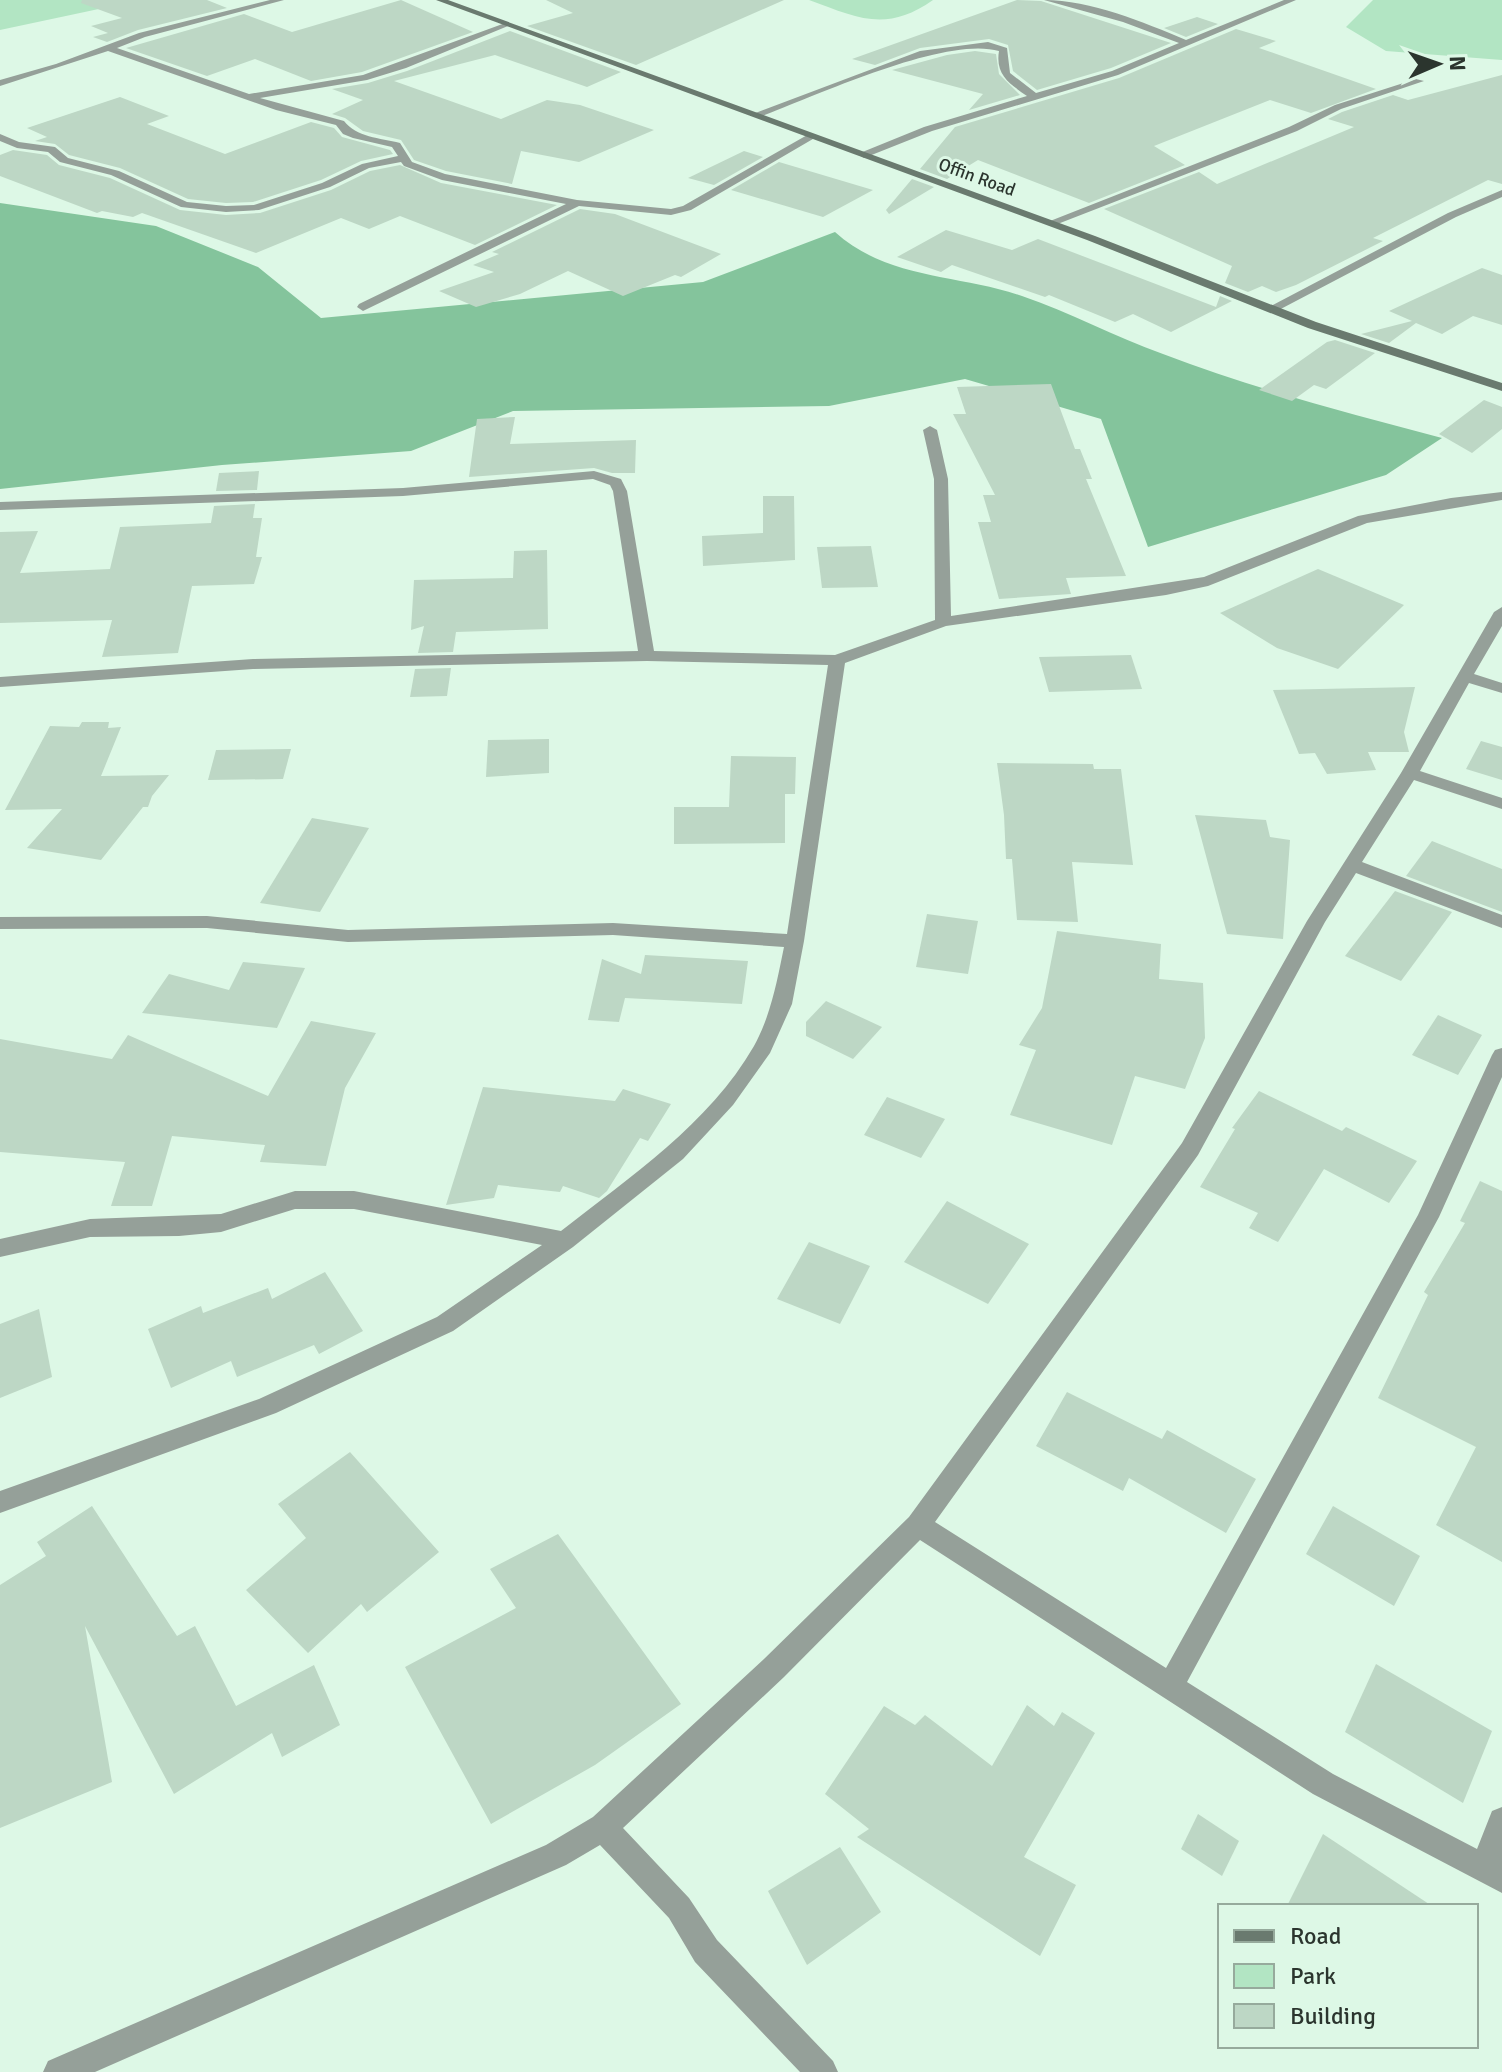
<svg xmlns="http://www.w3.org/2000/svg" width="1502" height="2072" font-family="Signika,sans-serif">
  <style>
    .green { fill: #b2e5c3 }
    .forest { fill: #84c49c }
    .building { fill: #bdd7c5 }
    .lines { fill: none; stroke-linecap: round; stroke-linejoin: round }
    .street { fill: #95a099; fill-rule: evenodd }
    .secondary { fill: #6a7a6f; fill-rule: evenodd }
    .labels { text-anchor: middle; stroke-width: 6; stroke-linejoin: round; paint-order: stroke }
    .far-street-label { font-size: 18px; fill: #2b352e; stroke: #ddf8e6 }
  </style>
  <rect width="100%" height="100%" fill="#ddf8e6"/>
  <g class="green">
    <path d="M0 0H141L0 30Z"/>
    <path d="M809 0H933C886 33 858 18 809 0Z"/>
    <path d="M1373 0H1502V60L1386 51 1346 27Z"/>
  </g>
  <path class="forest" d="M0 203 156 226 258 267 321 318 703 282 835 232C888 280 959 274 1022 296 1070 312 1115 337 1163 354 1254 389 1348 413 1442 438L1386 475 1148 547 1101 419 965 379 829 406 513 411 411 451 222 465 0 489Z"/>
  <g class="building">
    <path d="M82 0H207L227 8 138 30 107 42 93 37 108 33 91 26 122 18 81 3Z"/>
    <path d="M401 0 473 32 362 72 311 81 255 59 207 76 126 48 244 14 292 32Z"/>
    <path d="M546 0H784L636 65 527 26 573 13Z"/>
    <path d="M1017 0 1041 1 1171 43 1111 68 1037 90 1013 71 1008 45 989 39 920 48 875 65 852 59Z"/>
    <path d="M1197 17 1218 24 1186 37 1164 28Z"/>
    <path d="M1236 29 1276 41 1259 48 1376 89 1311 113 1270 100 1154 146 1185 165 1089 203 978 160 947 179 920 169 955 127 1119 78Z"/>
    <path d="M510 31 621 72 587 87 495 55 394 81 501 119 547 100 580 105 654 130 579 162 521 151 512 184 446 171 414 160 401 140 363 131 345 118 332 114 363 100 332 89 368 83 407 71Z"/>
    <path d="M975 51 996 54 999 74 1020 95 969 110 983 94 892 70 947 55Z"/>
    <path d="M1502 75V184L1488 180 1373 238 1383 241 1296 285 1276 292 1262 286 1248 292 1225 283 1232 266 1104 209 1199 172 1217 184 1354 127 1328 119 1342 112 1393 95 1408 100Z"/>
    <path d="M120 97 169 116 147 124 225 154 311 122 334 128 342 137 390 150 393 154 361 161 321 180 253 202 226 203 188 199 120 168 69 155 55 144 35 141 47 137 27 128Z"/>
    <path d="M13 150 47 155 59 165 110 178 180 210 226 215 260 213 331 190 370 171 400 165 441 183 557 205 475 245 400 216 369 229 341 218 256 253 142 213 133 217 102 211 97 213 0 176V155Z"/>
    <path d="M744 151 763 157 714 185 688 178Z"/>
    <path d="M779 162 873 190 823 217 731 190Z"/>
    <path d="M912 179 934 187 889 214 886 210Z"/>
    <path d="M580 209 615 214 721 254 681 277 675 275 623 296 568 271 520 294 476 307 439 291 494 272 473 265 499 254 492 252Z"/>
    <path d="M946 230 1012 250 1038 239 1216 307 1220 296 1232 301 1171 332 1133 314 1115 322 1049 295 1045 297 952 265 941 272 897 257Z"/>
    <path d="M1482 268 1502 275V325L1473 316 1442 334 1416 323 1389 343 1361 334 1412 321 1389 311Z"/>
    <path d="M1335 340 1375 353 1326 389 1314 385 1292 401 1259 390 1327 342Z"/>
    <path d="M1051 384 1075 449H1080L1092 479H1086L1126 576 1066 578 1071 594 999 599 978 522H991L983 495H995L953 414H966L957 387Z"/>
    <path d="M1484 400 1502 407V429L1472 453 1439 434Z"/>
    <path d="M515 417 510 444 636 440 635 473H612L594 468 469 477 477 419Z"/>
    <path d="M259 471 257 490 216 491 219 473Z"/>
    <path d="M763 496H794L795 560 703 566 702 536 763 533Z"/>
    <path d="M255 504 253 518H262L256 557H262L254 584 192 586 178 653 102 657 112 620 0 623V532L38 531 20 573 110 569 120 527 211 523 214 506Z"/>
    <path d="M871 546 878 587 822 588 817 547Z"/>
    <path d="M547 550 548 629 456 632 453 652 418 653 424 626 411 630 414 580 513 578 514 551Z"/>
    <path d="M1318 569 1404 605 1338 669 1277 648 1220 613Z"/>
    <path d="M1131 655 1142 689 1049 692 1039 657Z"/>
    <path d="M451 668 447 696 410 697 415 669Z"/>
    <path d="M1415 687 1404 732 1409 752H1368L1376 770 1327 774 1315 753 1299 754 1273 690Z"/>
    <path d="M82 722H109L108 728 121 727 101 776 169 775 152 796 148 807H143L101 860 27 848 62 809 5 810 50 726 79 727Z"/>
    <path d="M549 739V773L486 777 488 740Z"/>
    <path d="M1481 741 1502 747V780L1466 769Z"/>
    <path d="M291 749 283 779 208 780 216 750Z"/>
    <path d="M731 756 796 757 795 794H785V843L674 844V807H729Z"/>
    <path d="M997 763 1093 764 1094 769H1121L1133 865 1072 862 1078 922 1017 920 1012 859H1006L1004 815Z"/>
    <path d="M1195 815 1266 820 1270 837 1290 840 1283 939 1227 934Z"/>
    <path d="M312 818 369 828 320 912 260 903Z"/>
    <path d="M1432 841 1502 869V912L1406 876Z"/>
    <path d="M1395 891 1452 912 1401 981 1345 956Z"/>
    <path d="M927 914 978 921 968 974 916 967Z"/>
    <path d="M1057 931 1161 944 1159 979 1203 983 1205 1038 1185 1089 1135 1076 1112 1145 1010 1115 1036 1050 1019 1045 1042 1008Z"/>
    <path d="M645 955 748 961 742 1004 625 998 619 1022 588 1020 602 959 641 974Z"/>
    <path d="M243 962 305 968 277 1028 142 1013 169 974 229 990Z"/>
    <path d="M826 1001 882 1027 853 1059 806 1036V1022Z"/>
    <path d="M1438 1015 1482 1035 1458 1075 1412 1055Z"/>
    <path d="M311 1021 376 1033 345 1088 326 1166 260 1162 265 1145 172 1136 152 1206H111L125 1162 0 1152V1039L112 1059 128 1035 268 1096Z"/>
    <path d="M483 1087 615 1101 623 1089 671 1104 648 1141 640 1138 607 1191 599 1198 563 1186 560 1192 498 1185 494 1198 446 1205Z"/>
    <path d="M1259 1091 1342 1131 1346 1127 1417 1161 1389 1203 1324 1169 1278 1242 1249 1228 1258 1213 1200 1187 1235 1129 1232 1128Z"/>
    <path d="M887 1097 945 1119 921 1158 864 1135Z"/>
    <path d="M1480 1181 1502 1191V1562L1436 1525 1476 1447 1378 1398 1428 1295 1424 1292 1465 1223 1460 1221Z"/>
    <path d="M947 1201 1029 1244 988 1304 904 1262Z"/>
    <path d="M809 1242 870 1266 840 1324 777 1299Z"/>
    <path d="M325 1272 363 1331 319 1354 314 1345 237 1377 231 1361 171 1388 148 1329 201 1306 203 1313 268 1288 272 1299Z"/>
    <path d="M39 1309 52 1377 0 1398V1324Z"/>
    <path d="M1067 1392 1162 1439 1167 1430 1256 1479 1226 1533 1129 1478 1123 1491 1036 1446Z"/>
    <path d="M350 1452 439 1552 367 1612 361 1604 308 1653 246 1590 306 1538 278 1504Z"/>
    <path d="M92 1506 177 1636 195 1626 236 1706 314 1665 340 1725 282 1757 272 1733 174 1794 85 1626 112 1782 0 1828V1585L46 1556 37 1542Z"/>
    <path d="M1333 1506 1420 1556 1394 1606 1306 1554Z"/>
    <path d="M558 1534 681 1704 595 1765 491 1824 405 1667 516 1608 490 1569Z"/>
    <path d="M1376 1664 1492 1731 1463 1803 1345 1732Z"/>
    <path d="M1027 1705 1054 1726 1062 1712 1095 1733 1024 1857 1076 1885 1040 1956 857 1837 869 1829 825 1794 884 1706 915 1725 925 1715 992 1766Z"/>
    <path d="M1198 1814 1239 1841 1222 1876 1181 1849Z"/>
    <path d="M1323 1834 1432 1906H1287Z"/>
    <path d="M840 1847 881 1912 807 1965 768 1891Z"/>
  </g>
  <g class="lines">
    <g class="street">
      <path d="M270 0H284L145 37 117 48 249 94 363 75 508 22V26L406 68 367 80 260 98 344 121C356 137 380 138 400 143L412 162 445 174 577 200 671 209 683 206 809 134 818 136 691 210 671 215 579 206 363 311 357 307 359 304 566 204 442 180 404 166 401 162 369 168 330 187 259 210 226 212 181 207 111 175 60 162 48 152 17 148 0 141V134L19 142 55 147 68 158 119 171 187 202 226 206 254 205 322 183 362 164 398 156 392 147 353 138 343 134 336 125 276 110 108 51 0 86V80L56 64 139 33Z"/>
      <path d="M1044 0C1091 0 1143 22 1186 40L1284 0H1296L1118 75 932 131 864 158 859 155 860 153 924 127 1027 96C1010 84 995 75 999 51 945 35 814 97 759 117L750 115 920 51 988 42 1007 48 1010 73 1036 93 1112 71 1179 43 1123 22Z"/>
      <path d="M1416 79 1424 81 1341 109 1297 131 1055 225 1045 223 1289 127 1335 105Z"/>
      <path d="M1502 190V197L1456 217 1275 312 1265 309 1448 213Z"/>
      <path d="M930 426 937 430 948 479 951 616 1204 577 1358 516 1451 498 1502 492V500L1367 523 1208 586 1166 595 946 626 845 663 804 941 792 1004 770 1053 733 1105 683 1159 573 1247 453 1331 276 1413 0 1513V1491L259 1399 437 1317 542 1245 354 1209H295L221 1232 179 1236 90 1237 0 1257V1239L90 1219 221 1214 295 1191H354L561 1231C630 1177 709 1124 754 1046 771 1015 777 981 784 947L613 935 348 942 207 928 0 929V917L207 916 348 930 613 923 787 934 828 665 647 661 253 669 0 687V677L253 659 638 651 613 491 610 485 593 479 403 496 0 510V502L403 488 594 471 621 479 627 491 654 651 835 655 935 620 934 479 923 430Z"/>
      <path d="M1502 607V626L1474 674 1502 683V693L1469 683 1420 771 1502 798V809L1414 780 1362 862 1502 915V928L1356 873 1325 922 1198 1155 935 1522 1166 1668 1418 1215 1492 1055 1495 1050 1502 1048V1077L1439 1217 1187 1682 1333 1774 1477 1849 1492 1811 1502 1807V1893L1313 1794 920 1540 784 1677 623 1828 689 1898 717 1940 833 2061 838 2072H800L695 1962 669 1918 600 1845 566 1865 95 2072H43L48 2061 546 1845 593 1817 764 1659 909 1517 1182 1143 1307 921 1401 773 1494 612Z"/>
    </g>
    <path class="secondary" d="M436 0H448L1095 236 1316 322 1502 383V391L1308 328 1087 240Z"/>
  </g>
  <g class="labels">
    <g class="far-street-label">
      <text transform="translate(977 177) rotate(20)" y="6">Offin Road</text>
    </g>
  </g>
  <rect x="1218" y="1904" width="260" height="144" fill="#ddf8e6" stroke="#96aa9c" stroke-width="2"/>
  <rect x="1234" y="1930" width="40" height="12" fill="#6a7a6f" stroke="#96aa9c" stroke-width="2"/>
  <text x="1290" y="1944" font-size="24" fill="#2b352e">Road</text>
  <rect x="1234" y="1964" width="40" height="24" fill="#b2e5c3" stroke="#96aa9c" stroke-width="2"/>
  <text x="1290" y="1984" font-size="24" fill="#2b352e">Park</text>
  <rect x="1234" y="2004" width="40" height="24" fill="#bdd7c5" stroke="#96aa9c" stroke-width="2"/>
  <text x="1290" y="2024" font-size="24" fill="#2b352e">Building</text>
  <g transform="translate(1438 64) rotate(88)" stroke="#ddf8e6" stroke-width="6" paint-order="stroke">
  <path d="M0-6L14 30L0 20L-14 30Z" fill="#2b352e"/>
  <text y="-12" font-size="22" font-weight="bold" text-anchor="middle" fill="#2b352e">N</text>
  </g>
</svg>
